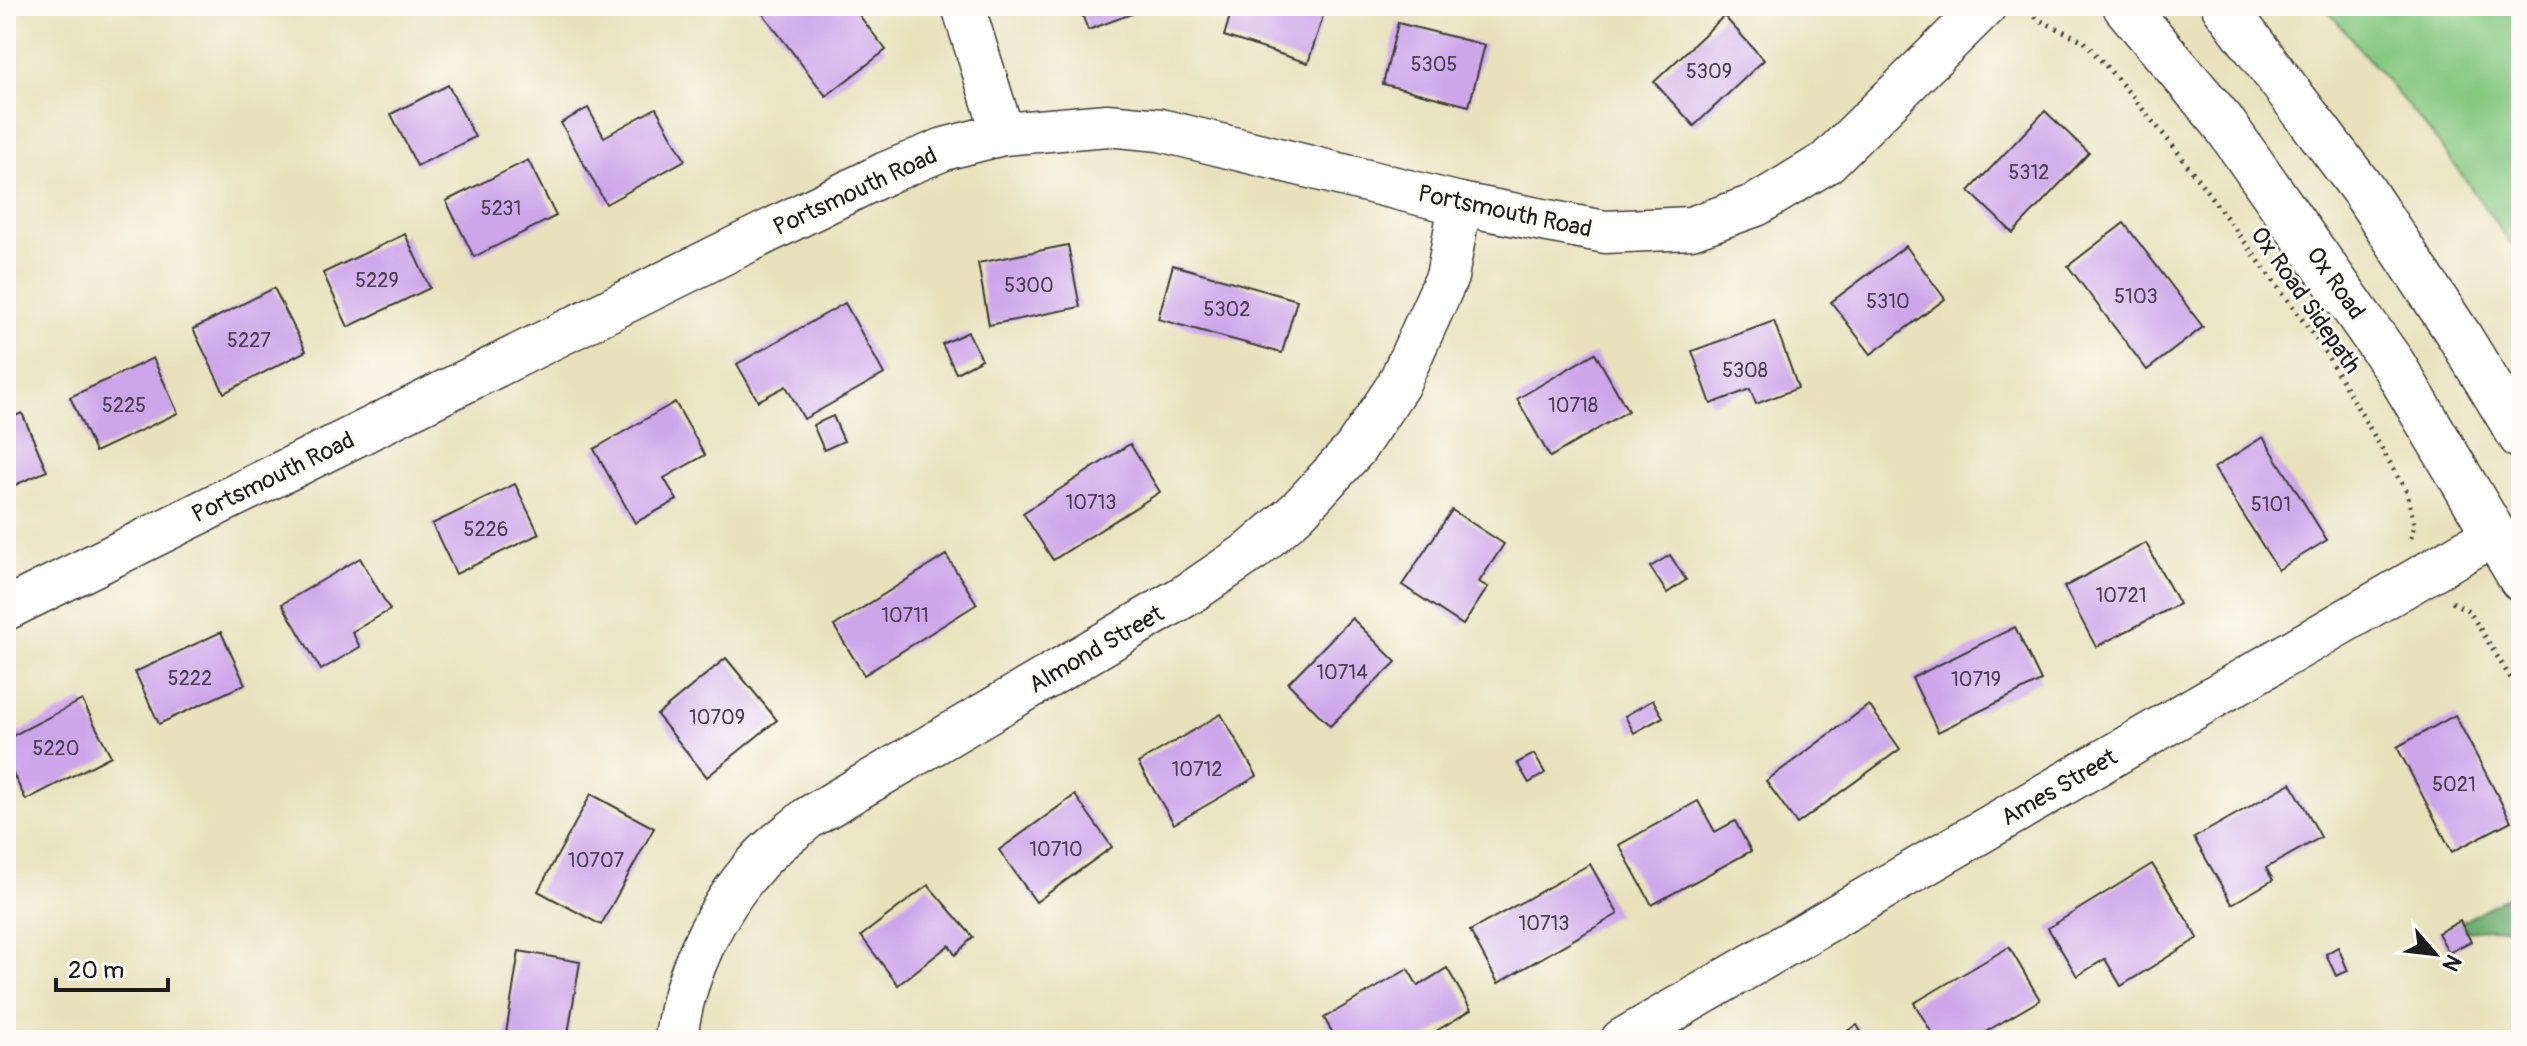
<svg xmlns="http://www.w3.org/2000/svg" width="2527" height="1046" font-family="Pangolin,sans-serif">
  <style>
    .green { fill: #86c880; stroke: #51724e; stroke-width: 2 }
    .forest { fill: #6cac6e; stroke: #446445; stroke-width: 2 }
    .building { fill: #cda6ea }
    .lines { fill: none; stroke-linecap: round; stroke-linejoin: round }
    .minor-casing { stroke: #3b3a34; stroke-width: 45 }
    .primary-casing { stroke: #3b3a34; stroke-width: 47 }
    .path { stroke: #3b3a34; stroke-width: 5; stroke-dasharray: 2 6; stroke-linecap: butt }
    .minor { stroke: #fff; stroke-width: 42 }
    .primary { stroke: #fff; stroke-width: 44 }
    .labels { text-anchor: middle; stroke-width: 6; stroke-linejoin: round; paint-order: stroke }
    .number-label { font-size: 20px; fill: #483e50 }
    .street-label { font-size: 24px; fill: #1c1c1c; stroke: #fdfcf7 }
  </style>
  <rect width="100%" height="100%" fill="#fdfcf7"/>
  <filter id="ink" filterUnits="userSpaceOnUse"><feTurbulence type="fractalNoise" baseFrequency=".0125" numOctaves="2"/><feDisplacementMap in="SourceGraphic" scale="16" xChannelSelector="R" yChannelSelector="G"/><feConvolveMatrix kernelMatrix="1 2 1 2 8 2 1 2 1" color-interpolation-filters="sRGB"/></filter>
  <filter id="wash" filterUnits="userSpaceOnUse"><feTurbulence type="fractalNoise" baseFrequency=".006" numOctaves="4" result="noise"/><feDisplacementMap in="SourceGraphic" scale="32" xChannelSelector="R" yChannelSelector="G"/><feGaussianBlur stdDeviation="1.8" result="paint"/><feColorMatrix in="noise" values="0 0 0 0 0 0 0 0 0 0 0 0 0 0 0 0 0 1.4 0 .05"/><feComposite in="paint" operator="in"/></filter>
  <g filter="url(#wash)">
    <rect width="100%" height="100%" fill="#e9e1bc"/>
    <path class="green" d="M2324 6H2521V258L2438 142Z"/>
    <path class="forest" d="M2521 888V926L2443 933Z"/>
    <g id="blocks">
      <g class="building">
        <path d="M757 6H852L886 50 826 96Z"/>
        <path d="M1079 6H1141L1142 10 1088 30Z"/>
        <path d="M1233 6H1312L1325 10 1308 63 1224 36Z"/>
        <path d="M1724 16 1764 60 1694 126 1654 82Z"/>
        <path d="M1398 23 1485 45 1469 106 1383 84Z"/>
        <path d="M448 85 475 137 417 166 391 114Z"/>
        <path d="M588 108 604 137 656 108 685 160 606 204 561 123Z"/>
        <path d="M2045 111 2089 153 2013 233 1969 191Z"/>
        <path d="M528 160 556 216 474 257 446 201Z"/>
        <path d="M2124 223 2203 327 2147 370 2068 266Z"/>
        <path d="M405 234 430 288 348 327 323 273Z"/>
        <path d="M1068 245 1080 307 989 325 978 263Z"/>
        <path d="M1906 246 1945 299 1871 354 1831 302Z"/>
        <path d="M1173 265 1297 300 1282 353 1158 319Z"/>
        <path d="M274 288 306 351 224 393 193 329Z"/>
        <path d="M845 303 884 374 804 419 786 386 758 401 737 364Z"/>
        <path d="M1774 321 1798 388 1756 404 1750 389 1711 404 1692 351Z"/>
        <path d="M968 332 982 359 956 373 942 344Z"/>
        <path d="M1595 353 1628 411 1550 457 1517 399Z"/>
        <path d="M153 358 178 413 95 452 70 397Z"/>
        <path d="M675 402 705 455 664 478 677 500 635 523 594 449Z"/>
        <path d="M22 413 47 471 6 489V420Z"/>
        <path d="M833 416 844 441 824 450 813 425Z"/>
        <path d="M2263 437 2327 540 2278 570 2214 468Z"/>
        <path d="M1130 444 1160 492 1053 560 1023 513Z"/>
        <path d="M515 484 539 534 456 574 432 524Z"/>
        <path d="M1452 510 1504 544 1479 582 1488 587 1463 625 1402 585Z"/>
        <path d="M2146 543 2179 604 2096 647 2064 587Z"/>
        <path d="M946 555 977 604 864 675 834 626Z"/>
        <path d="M1670 555 1686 580 1667 593 1650 567Z"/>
        <path d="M360 558 390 610 352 632 360 647 321 670 282 604Z"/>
        <path d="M1352 618 1396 662 1330 726 1288 683Z"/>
        <path d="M2015 627 2041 681 1938 732 1912 678Z"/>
        <path d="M221 632 245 684 159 724 135 672Z"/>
        <path d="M726 658 777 720 707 777 657 715Z"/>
        <path d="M82 700 111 756 26 800 6 760V739Z"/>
        <path d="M1653 700 1663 717 1634 733 1625 716Z"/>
        <path d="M1869 705 1900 749 1797 824 1766 781Z"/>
        <path d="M1221 714 1257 776 1174 824 1138 763Z"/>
        <path d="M2455 715 2511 821 2452 852 2397 747Z"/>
        <path d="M1534 754 1545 773 1529 783 1517 763Z"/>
        <path d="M2291 783 2321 837 2266 868 2273 880 2232 904 2194 838Z"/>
        <path d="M591 794 654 828 601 925 538 891Z"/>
        <path d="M1075 795 1112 847 1036 902 999 850Z"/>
        <path d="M1698 801 1715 832 1735 821 1751 851 1652 905 1619 845Z"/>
        <path d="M1590 864 1618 914 1498 983 1470 931Z"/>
        <path d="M2152 864 2198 938 2121 986 2105 959 2077 976 2048 928Z"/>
        <path d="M928 885 973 937 955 955 949 945 898 985 861 936Z"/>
        <path d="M2460 921 2471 941 2449 953 2438 933Z"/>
        <path d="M2009 947 2040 1000 1987 1031 1992 1040H1936L1914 1003Z"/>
        <path d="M2338 947 2348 971 2336 976 2326 954Z"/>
        <path d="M519 951 580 962 567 1040H505Z"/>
        <path d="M1447 968 1471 1010 1421 1040H1337L1324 1018 1408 969 1418 986Z"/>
        <path d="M1857 1025 1866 1040H1832Z"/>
      </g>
    </g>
  </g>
  <g filter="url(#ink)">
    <use href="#blocks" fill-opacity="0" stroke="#3b3a34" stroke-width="2"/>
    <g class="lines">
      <g class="minor-casing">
        <g id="minor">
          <path d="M963 6 1003 134"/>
          <path d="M6 609 886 173 944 149 1003 134 1107 125 1160 130 1460 204 1605 232 1691 228 1756 205 1827 162 1985 6"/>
          <path d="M676 1040C682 978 715 909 757 863 771 846 791 833 808 818L1190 593 1253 550 1297 512 1355 449 1398 385 1447 277 1460 204"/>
          <path d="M1622 1040 2495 534"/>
        </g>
      </g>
      <g class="primary-casing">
        <g id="primary">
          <path d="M2125 6 2222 121 2393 364 2521 579"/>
          <path d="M2224 6 2363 190 2460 337 2521 437"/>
        </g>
      </g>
      <g class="path">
        <path d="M2023 6 2039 20 2084 41 2126 89 2174 147 2321 345 2407 492 2414 524 2411 538"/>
        <path d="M2452 602 2469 611 2521 695"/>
      </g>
      <use href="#minor" class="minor"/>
      <use href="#primary" class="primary"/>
    </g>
  </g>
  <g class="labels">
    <g class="number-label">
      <text x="1434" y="71">5305</text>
      <text x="1709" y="78">5309</text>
      <text x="2029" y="179">5312</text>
      <text x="501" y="215">5231</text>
      <text x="377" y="287">5229</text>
      <text x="1029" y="292">5300</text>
      <text x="2136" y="303">5103</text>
      <text x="1888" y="308">5310</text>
      <text x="1227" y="316">5302</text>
      <text x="249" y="347">5227</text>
      <text x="1745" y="377">5308</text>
      <text x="124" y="412">5225</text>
      <text x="1573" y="412">10718</text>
      <text x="1091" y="509">10713</text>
      <text x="2271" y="511">5101</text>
      <text x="486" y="536">5226</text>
      <text x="2121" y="602">10721</text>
      <text x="905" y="622">10711</text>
      <text x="1342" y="679">10714</text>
      <text x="190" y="685">5222</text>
      <text x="1976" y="686">10719</text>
      <text x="717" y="724">10709</text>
      <text x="56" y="755">5220</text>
      <text x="1197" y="776">10712</text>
      <text x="2454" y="791">5021</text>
      <text x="1056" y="856">10710</text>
      <text x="596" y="867">10707</text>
      <text x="1544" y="930">10713</text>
    </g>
    <g class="street-label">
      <text transform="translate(855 191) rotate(-25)" y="8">Portsmouth Road</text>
      <text transform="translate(1505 211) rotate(12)" y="8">Portsmouth Road</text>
      <text transform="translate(2336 283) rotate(55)" y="8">Ox Road</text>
      <text transform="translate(2306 300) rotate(55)" y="8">Ox Road Sidepath</text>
      <text transform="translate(273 477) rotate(-26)" y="8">Portsmouth Road</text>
      <text transform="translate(1096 649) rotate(-30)" y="8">Almond Street</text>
      <text transform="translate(2059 787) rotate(-30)" y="8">Ames Street</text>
    </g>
  </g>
  <rect width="2527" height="1046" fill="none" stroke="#fdfcf7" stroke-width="32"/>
  <g transform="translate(2435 954) rotate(118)" stroke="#fdfcf7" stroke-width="6" paint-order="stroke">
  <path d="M0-6L14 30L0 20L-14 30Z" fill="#1c1c1c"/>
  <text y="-12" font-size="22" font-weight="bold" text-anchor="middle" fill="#1c1c1c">N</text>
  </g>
  <path d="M56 978v12h112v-12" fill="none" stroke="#1c1c1c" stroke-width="4"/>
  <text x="68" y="978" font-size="24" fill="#1c1c1c" stroke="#fdfcf7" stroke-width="6" paint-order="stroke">20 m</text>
</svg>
